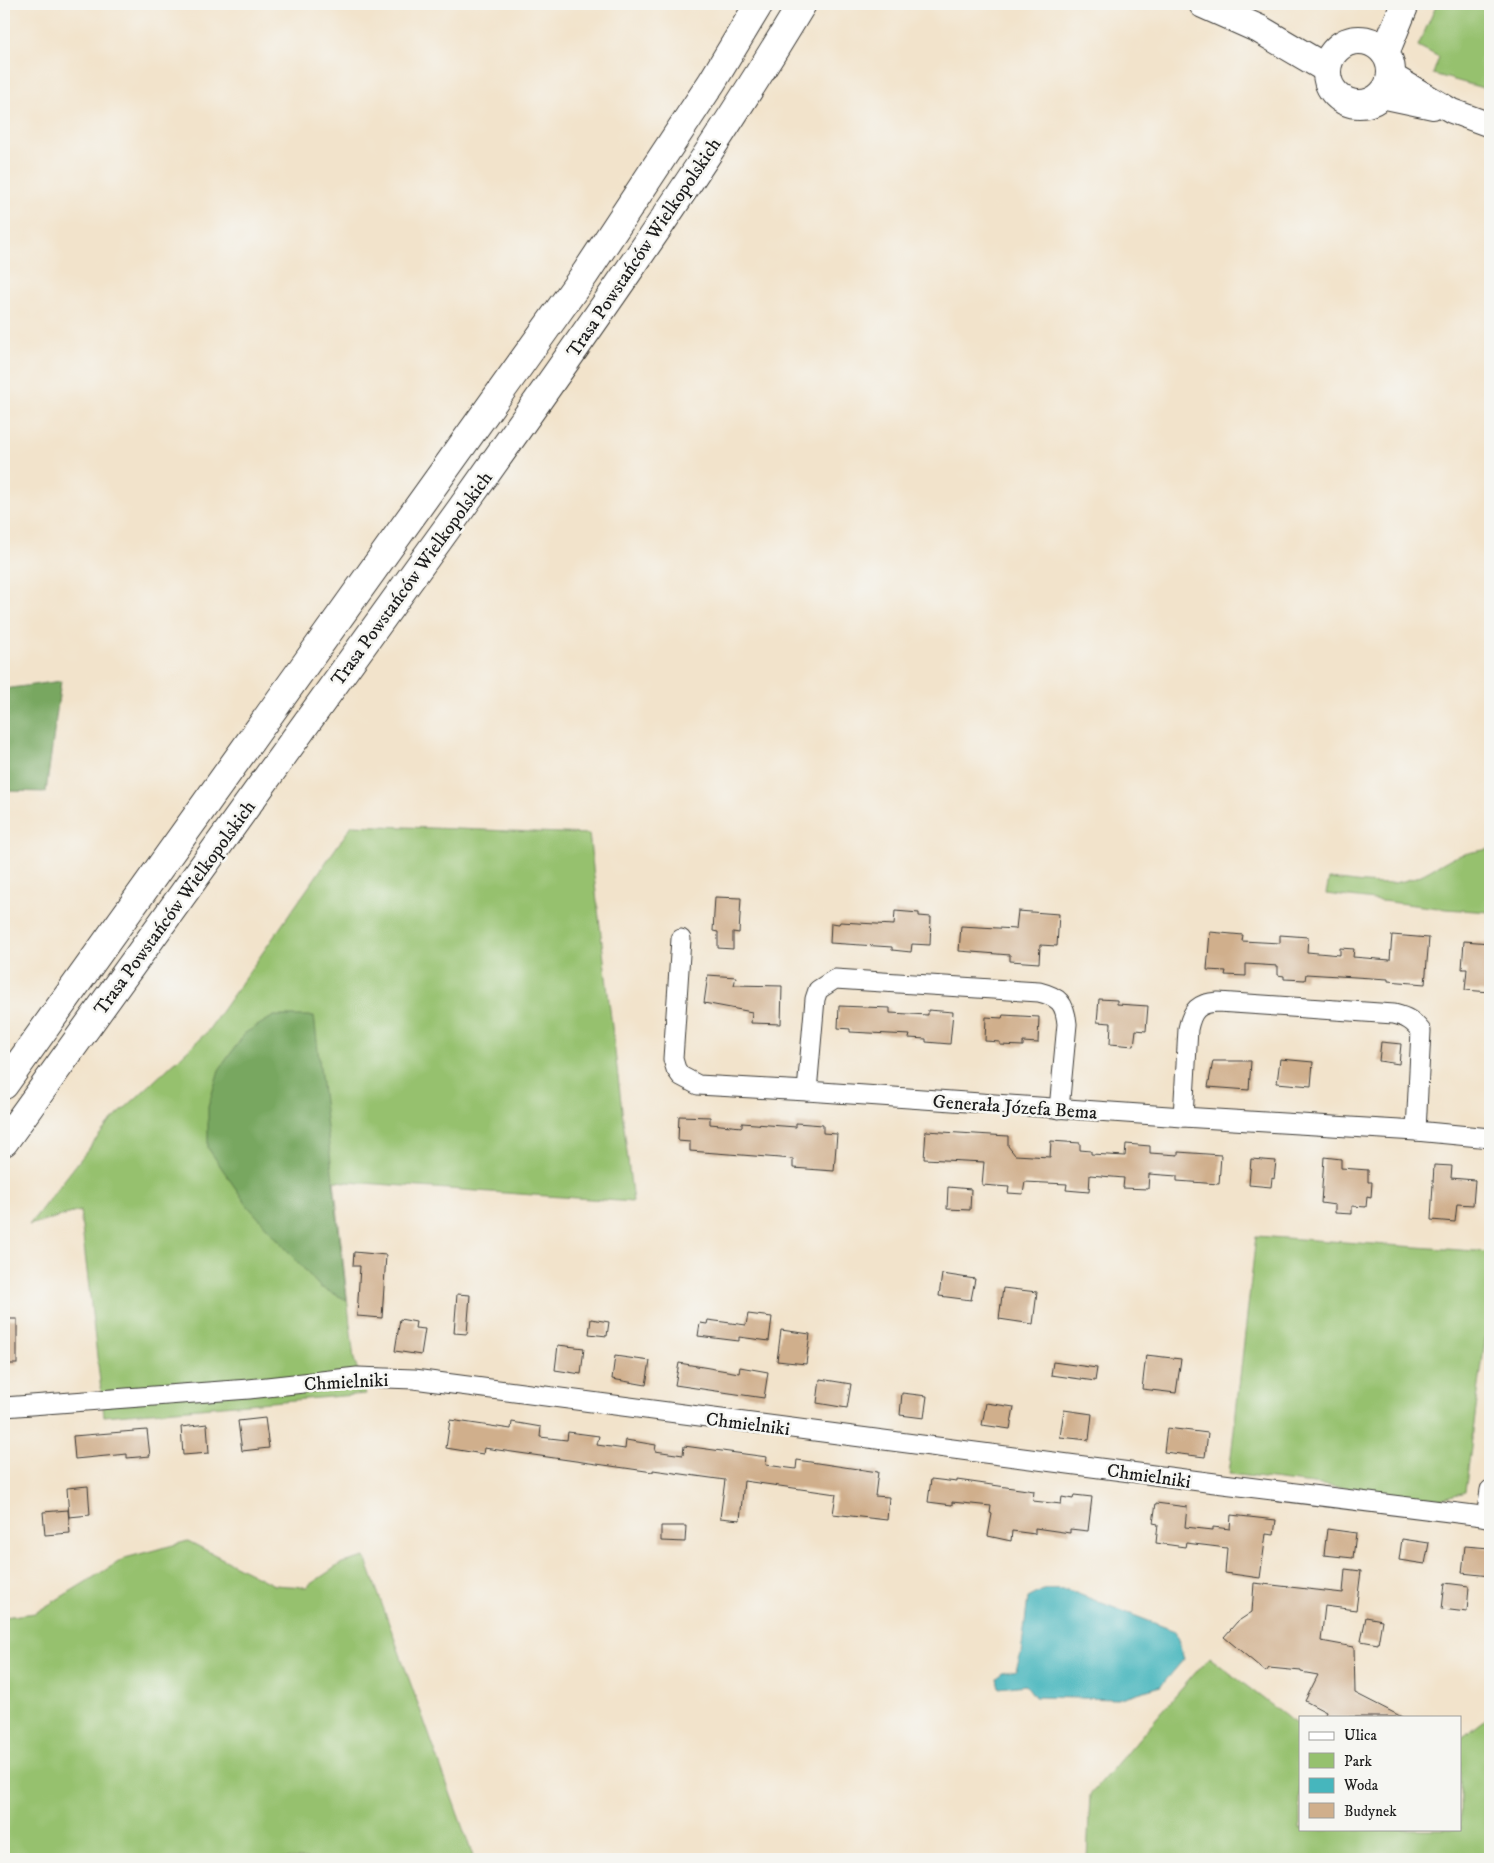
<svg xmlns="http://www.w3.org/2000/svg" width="1494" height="1863" font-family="'IM FELL DW Pica',serif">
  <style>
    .green { fill: #96c16e; stroke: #596e45 }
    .forest { fill: #78a761; stroke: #4a623e }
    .water { fill: #46b6bd; stroke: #31696c }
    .building { fill: #d0af8c }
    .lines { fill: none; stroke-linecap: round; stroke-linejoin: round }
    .minor-casing { stroke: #3c3a36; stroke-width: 21 }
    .tertiary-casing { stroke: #3c3a36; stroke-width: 26 }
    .secondary-casing { stroke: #3c3a36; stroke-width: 30 }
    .motorway-casing { stroke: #3c3a36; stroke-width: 30 }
    .minor { stroke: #fff; stroke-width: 19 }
    .tertiary { stroke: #fff; stroke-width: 24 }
    .secondary { stroke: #fff; stroke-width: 28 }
    .motorway { stroke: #fff; stroke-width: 28 }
    .labels { text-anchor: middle; stroke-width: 5; stroke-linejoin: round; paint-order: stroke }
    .street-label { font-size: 19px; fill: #1c1c1c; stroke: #f6f6f2 }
  </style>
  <rect width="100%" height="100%" fill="#f6f6f2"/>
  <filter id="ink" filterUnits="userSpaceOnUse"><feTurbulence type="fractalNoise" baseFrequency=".02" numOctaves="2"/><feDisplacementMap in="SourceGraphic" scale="10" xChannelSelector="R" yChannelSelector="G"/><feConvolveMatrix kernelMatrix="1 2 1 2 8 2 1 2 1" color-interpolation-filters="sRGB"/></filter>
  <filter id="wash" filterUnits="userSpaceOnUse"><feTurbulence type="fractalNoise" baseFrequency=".0096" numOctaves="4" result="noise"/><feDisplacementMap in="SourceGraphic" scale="20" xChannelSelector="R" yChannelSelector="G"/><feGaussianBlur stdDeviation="1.12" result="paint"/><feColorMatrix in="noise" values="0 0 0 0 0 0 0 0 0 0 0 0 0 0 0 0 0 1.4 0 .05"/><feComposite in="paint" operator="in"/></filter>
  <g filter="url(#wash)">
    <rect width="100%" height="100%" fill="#f2e3cb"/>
    <g class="green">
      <path d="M1437 4H1490V90L1433 74 1439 57 1418 46Z"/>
      <path d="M352 825 589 834 633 1202 334 1181 354 1359 366 1394 104 1416 80 1211 29 1225 108 1124 207 1032Z"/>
      <path d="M1490 849V912L1446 909 1326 894 1329 879C1355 881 1382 888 1407 880 1424 876 1437 865 1452 858 1465 853 1477 851 1490 849Z"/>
      <path d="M1256 1236 1490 1252V1303L1465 1492 1440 1499 1229 1474Z"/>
      <path d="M188 1541 274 1585 306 1587 342 1563 365 1557 474 1859H4V1617L35 1613 125 1558Z"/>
      <path d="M1209 1657 1300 1727V1829H1460V1739L1490 1716V1859H1087L1090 1795Z"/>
    </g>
    <g class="forest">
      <path d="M61 681 46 792 4 791V689Z"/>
      <path d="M274 1016H314L347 1300 320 1287 247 1205 208 1148V1107L219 1070 245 1033Z"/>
    </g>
    <path class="water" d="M1045 1589 1068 1590 1175 1631 1184 1659 1161 1686 1118 1699 1035 1697 1026 1685 999 1688 997 1678 1002 1673 1016 1670 1021 1654 1028 1598Z"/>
    <g id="blocks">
      <g class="building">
        <path d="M715 897 741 898 739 933 733 932V949L718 948V932L713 931Z"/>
        <path d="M895 911 919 913V916L931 917 930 945 912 944 911 952 892 950V947L830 943 831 923 839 924 840 922 894 925Z"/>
        <path d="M1018 911 1059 914 1057 946 1040 945 1039 963 1010 961V955L959 951 961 926 1016 929Z"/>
        <path d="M1210 932 1243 935 1242 941 1280 943V935L1308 937 1307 952 1340 955V948L1354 949 1353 957 1390 960 1392 935 1429 938 1425 984 1388 981V979L1306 974 1305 980 1284 979V976L1278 975V966L1246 964V976L1225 975 1226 971 1207 970Z"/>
        <path d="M1464 941 1490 943V992L1465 990 1467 969H1462Z"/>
        <path d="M708 975 736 977 734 985 782 986 781 1024 751 1023 752 1012 704 1003Z"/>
        <path d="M1099 999 1117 1000V1004L1148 1006 1146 1031 1136 1030 1134 1046 1110 1044 1111 1023 1097 1022Z"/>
        <path d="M839 1006 890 1008V1013L928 1015V1010L953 1012 950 1044 926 1042V1039L909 1038 910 1035 850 1032V1029L838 1028Z"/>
        <path d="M1003 1015 1039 1017 1038 1043 1023 1042V1046L1000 1045V1042L985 1041 986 1017 1002 1018Z"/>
        <path d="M1381 1042 1401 1044 1399 1064 1379 1061Z"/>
        <path d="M1280 1059 1313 1062 1311 1086 1277 1083Z"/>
        <path d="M1213 1061H1251L1249 1090 1208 1087Z"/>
        <path d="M679 1116 710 1117V1124L742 1127V1123L796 1127V1123L823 1125V1133L837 1134 834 1171 793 1168V1159L690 1151V1142L678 1141Z"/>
        <path d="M926 1131 1008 1136V1146L1015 1155 1050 1157 1051 1141 1080 1143V1150L1091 1151V1154L1125 1156 1126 1144 1150 1146V1153L1178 1155V1152L1221 1155 1219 1184 1177 1181V1176L1149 1174 1148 1189 1123 1188 1124 1178 1090 1175 1089 1192 1066 1190 1067 1184 1025 1182 1023 1194 1008 1193 1009 1187 982 1185 984 1162 924 1159Z"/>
        <path d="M1324 1157 1341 1159V1168L1368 1170V1182H1372L1371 1198 1367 1197 1366 1207 1352 1206V1214L1335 1213V1205L1321 1203Z"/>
        <path d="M1251 1159 1276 1161 1274 1179 1272 1178 1271 1187 1249 1185Z"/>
        <path d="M1434 1165 1452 1166 1451 1178 1475 1180 1473 1205 1457 1204 1455 1222 1431 1220Z"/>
        <path d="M948 1187 971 1189 970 1210 947 1209Z"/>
        <path d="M354 1252 386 1255 382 1318 357 1316 360 1266H353Z"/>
        <path d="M942 1274 975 1279 971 1300 939 1296Z"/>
        <path d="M1003 1288 1037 1292 1033 1324 999 1319Z"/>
        <path d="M457 1294 470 1295 467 1334 454 1333Z"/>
        <path d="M748 1314 772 1317 769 1341 739 1337V1341L698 1336 700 1323 707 1324 708 1320 746 1325Z"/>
        <rect x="4" y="1319" width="13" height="45"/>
        <path d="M400 1319 416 1322 415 1328 425 1329 421 1355 395 1351Z"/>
        <path d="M591 1319 609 1322 607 1336 589 1334Z"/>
        <path d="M781 1330 810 1334 806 1364 777 1361Z"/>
        <path d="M558 1345 584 1348 581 1374 555 1370Z"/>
        <path d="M1146 1355 1181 1359 1176 1393 1142 1389Z"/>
        <path d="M615 1356 650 1361 646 1385 612 1379Z"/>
        <path d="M1053 1362 1097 1368 1095 1381 1051 1375Z"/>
        <path d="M679 1363 739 1373 740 1367 768 1372 764 1398 675 1385Z"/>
        <path d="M820 1379 851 1384 847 1408 817 1403Z"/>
        <path d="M902 1393 927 1396 924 1418 900 1415Z"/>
        <path d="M986 1403 1014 1407 1010 1429 982 1425Z"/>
        <path d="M1064 1410 1092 1414 1089 1440 1060 1437Z"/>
        <path d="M265 1418 269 1448 242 1451 238 1421Z"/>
        <path d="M450 1420 511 1429 512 1422 541 1427 540 1437 567 1440 568 1432 599 1436 597 1445 625 1449 626 1440 656 1445 655 1451 683 1455 684 1446 767 1457 766 1465 796 1469 797 1460 878 1472 875 1496 889 1497 887 1520 833 1514 836 1494 744 1481 740 1520 720 1518 725 1480 653 1470V1472L484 1448 483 1454 446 1448Z"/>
        <path d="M207 1424 209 1453 183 1455 181 1427Z"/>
        <path d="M1167 1428 1208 1433 1205 1457 1164 1452Z"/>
        <path d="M147 1430 150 1456 127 1458V1454L75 1459 73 1436Z"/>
        <path d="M931 1479 957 1482V1480L1034 1491 1033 1501 1061 1504 1062 1497 1073 1499 1074 1495 1092 1497 1088 1531 1070 1529V1533L1035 1528V1534L1012 1531 1011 1541 988 1536 992 1514 990 1513 991 1506 952 1502V1505L928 1502Z"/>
        <path d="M88 1486 90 1515 69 1517 67 1488Z"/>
        <path d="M1156 1503 1187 1507 1185 1527 1213 1530V1527L1230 1529 1231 1515 1276 1520 1274 1535 1266 1534 1260 1578 1225 1573 1227 1548 1186 1543 1185 1547 1156 1543 1158 1524 1153 1523Z"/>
        <path d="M68 1510 70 1533 45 1535 43 1512Z"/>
        <path d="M661 1526H686L685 1542 661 1541Z"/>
        <path d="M1327 1529 1356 1533 1353 1558 1324 1555Z"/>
        <path d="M1402 1539 1429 1543 1425 1564 1399 1560Z"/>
        <path d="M1465 1546 1490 1548V1576L1462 1573Z"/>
        <path d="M1345 1569 1361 1571 1356 1610 1325 1606 1321 1641 1354 1647 1355 1693 1402 1717H1324L1326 1712 1305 1701 1318 1675 1301 1672V1671L1269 1668 1266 1672 1224 1637 1237 1622 1252 1612 1254 1583 1343 1593Z"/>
        <path d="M1445 1583 1469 1586 1467 1612 1442 1609Z"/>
        <path d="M1366 1617 1382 1620 1378 1644 1361 1641Z"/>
      </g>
    </g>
  </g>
  <g filter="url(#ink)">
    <use href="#blocks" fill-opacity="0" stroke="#3c3a36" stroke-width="1"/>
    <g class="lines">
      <g class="minor-casing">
        <g id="minor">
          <path d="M681 939 673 1059 676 1069 681 1076 698 1085 807 1091 1183 1117 1416 1131 1490 1138"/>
          <path d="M807 1091 815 999 818 990 835 979 1039 992C1059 997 1065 1003 1067 1024L1059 1109"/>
          <path d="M1183 1117 1188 1029C1192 1010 1198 1003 1218 1002L1394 1014C1407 1017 1413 1021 1421 1031L1416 1131"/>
          <path d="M4 1407 249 1389 357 1377 414 1379 1207 1482 1490 1517"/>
          <path d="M1486 1517 1490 1490"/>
        </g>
      </g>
      <g class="tertiary-casing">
        <g id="tertiary">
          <path d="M1391 75 1452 111 1490 125"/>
          <path d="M1381 96 1433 107"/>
        </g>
      </g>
      <g class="secondary-casing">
        <g id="secondary">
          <path d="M1203 4 1259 29 1327 69"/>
          <circle cx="1359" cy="72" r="32"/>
          <path d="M1385 53 1405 4"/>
        </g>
      </g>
      <g class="motorway-casing">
        <g id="motorway">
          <path d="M4 1085 585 274 712 82 759 4"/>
          <path d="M4 1142C155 933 307 724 458 513 577 346 696 180 802 4"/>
        </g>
      </g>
      <use href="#minor" class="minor"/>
      <use href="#tertiary" class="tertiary"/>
      <use href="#secondary" class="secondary"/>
      <use href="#motorway" class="motorway"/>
    </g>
  </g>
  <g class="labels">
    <g class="street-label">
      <text transform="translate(643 247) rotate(-56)" y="7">Trasa Powstańców Wielkopolskich</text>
      <text transform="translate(411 578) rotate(-54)" y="7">Trasa Powstańców Wielkopolskich</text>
      <text transform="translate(174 907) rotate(-54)" y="7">Trasa Powstańców Wielkopolskich</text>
      <text transform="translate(1015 1106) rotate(4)" y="7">Generała Józefa Bema</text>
      <text transform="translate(346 1381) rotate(-3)" y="7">Chmielniki</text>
      <text transform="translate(748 1423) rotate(7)" y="7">Chmielniki</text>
      <text transform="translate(1149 1475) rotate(8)" y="7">Chmielniki</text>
    </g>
  </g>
  <rect width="1494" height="1863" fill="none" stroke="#f6f6f2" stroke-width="20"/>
  <rect x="1299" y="1716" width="162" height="115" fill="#f6f6f2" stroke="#9f9f9c"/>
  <rect x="1309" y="1732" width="25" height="8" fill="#ffffff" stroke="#9f9f9c"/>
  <text x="1344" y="1740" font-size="15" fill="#1c1c1c">Ulica</text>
  <rect x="1309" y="1753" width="25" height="15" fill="#96c16e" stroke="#9f9f9c"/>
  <text x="1344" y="1766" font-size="15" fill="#1c1c1c">Park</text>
  <rect x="1309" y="1778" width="25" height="15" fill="#46b6bd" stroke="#9f9f9c"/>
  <text x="1344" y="1790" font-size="15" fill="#1c1c1c">Woda</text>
  <rect x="1309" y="1803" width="25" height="15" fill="#d0af8c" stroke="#9f9f9c"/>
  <text x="1344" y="1816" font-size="15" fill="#1c1c1c">Budynek</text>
</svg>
